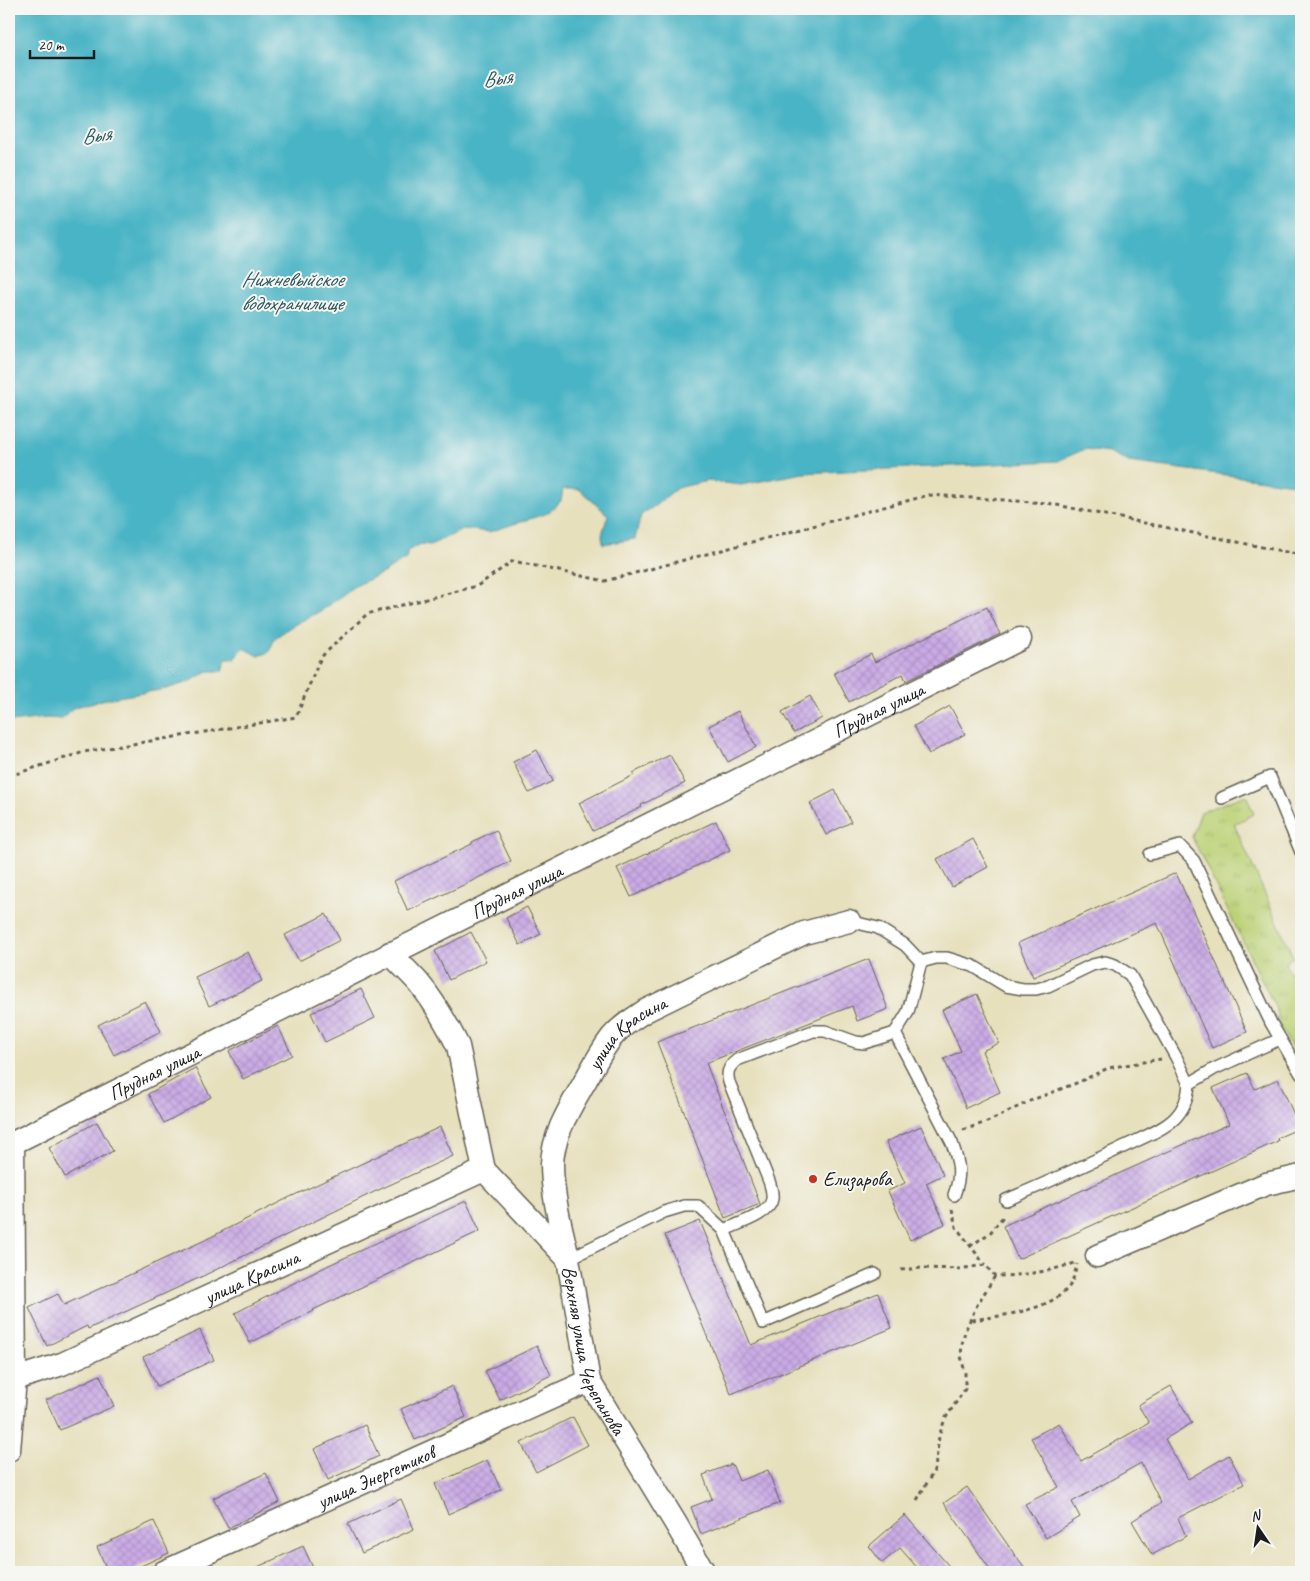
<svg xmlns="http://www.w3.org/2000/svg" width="1310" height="1581" font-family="Caveat,sans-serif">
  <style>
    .grass { fill: url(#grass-tufts); stroke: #6c7648 }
    .water { fill: #48b4c5; stroke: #326870 }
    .building { fill: url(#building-cross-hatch) }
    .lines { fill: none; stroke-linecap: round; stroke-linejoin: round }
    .service-casing { stroke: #636154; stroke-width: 14 }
    .minor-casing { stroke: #636154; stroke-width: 25 }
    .path { stroke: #636154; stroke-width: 3; stroke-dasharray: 4 4; stroke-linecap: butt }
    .service { stroke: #fff; stroke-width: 11 }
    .minor { stroke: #fff; stroke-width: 22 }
    .poi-dot { fill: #c8321e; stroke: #f6f6f2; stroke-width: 2 }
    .labels { text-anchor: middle; stroke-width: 4; stroke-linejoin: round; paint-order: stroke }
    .street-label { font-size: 20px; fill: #1c1c1c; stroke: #f6f6f2 }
    .poi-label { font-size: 20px; fill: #1c1c1c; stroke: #f6f6f2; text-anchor: start }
    .water-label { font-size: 21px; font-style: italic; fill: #2e5960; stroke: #f6f6f2 }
  </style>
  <defs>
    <pattern id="grass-tufts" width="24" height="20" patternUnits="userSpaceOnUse" patternTransform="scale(1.25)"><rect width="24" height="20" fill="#bbd175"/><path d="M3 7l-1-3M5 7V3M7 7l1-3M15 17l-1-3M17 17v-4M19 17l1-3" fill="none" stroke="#a0b365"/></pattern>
    <pattern id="building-cross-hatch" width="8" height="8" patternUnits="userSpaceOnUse" patternTransform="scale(1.25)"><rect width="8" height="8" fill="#caabe5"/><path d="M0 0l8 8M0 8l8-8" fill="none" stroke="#ad93c4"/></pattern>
  </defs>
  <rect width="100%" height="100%" fill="#f6f6f2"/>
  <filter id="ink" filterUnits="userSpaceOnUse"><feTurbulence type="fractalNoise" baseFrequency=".02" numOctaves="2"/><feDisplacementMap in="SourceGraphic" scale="10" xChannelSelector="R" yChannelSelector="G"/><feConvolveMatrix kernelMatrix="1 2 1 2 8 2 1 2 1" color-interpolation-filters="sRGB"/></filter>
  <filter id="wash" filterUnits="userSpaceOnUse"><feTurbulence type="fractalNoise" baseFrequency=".0096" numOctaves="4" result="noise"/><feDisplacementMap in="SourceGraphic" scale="20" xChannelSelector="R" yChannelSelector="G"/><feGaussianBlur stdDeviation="1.12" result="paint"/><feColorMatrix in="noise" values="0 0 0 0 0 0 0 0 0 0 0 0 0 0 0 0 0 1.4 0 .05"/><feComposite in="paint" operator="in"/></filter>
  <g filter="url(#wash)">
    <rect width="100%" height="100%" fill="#e7e0bd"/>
    <path class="grass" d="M1246 795 1254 814 1234 824 1293 957 1285 963 1301 995V1063L1279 1025 1277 1011 1192 837 1201 812Z"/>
    <path class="water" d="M9 9H1301V485L1129 462 1109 452 1085 449 1058 461 803 473 741 485 707 481 677 488 656 505 641 515 635 539 603 544 602 534 608 515 579 489H563L561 501 548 513 489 532 465 529 430 545 421 544 407 551V558L383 573 353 587 324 609 292 626 275 638 269 652 259 656 243 648 235 659H226L222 671H208L189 682 166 689 106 699 75 707 61 719 46 718 9 722Z"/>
    <g id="blocks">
      <g class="building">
        <path d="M987 607 1000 634 906 681 903 674 849 702 834 673 871 654 875 662Z"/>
        <path d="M810 696 822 718 794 733 782 712Z"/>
        <path d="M950 706 965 734 929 754 914 726Z"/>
        <path d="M738 711 756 747 728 762 709 726Z"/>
        <path d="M537 750 553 781 529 793 513 762Z"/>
        <path d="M670 755 685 783 641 805 642 807 593 831 579 803 634 775 633 773Z"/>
        <path d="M835 790 851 822 826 835 810 803Z"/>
        <path d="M716 821 730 850 631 897 617 868Z"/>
        <path d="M496 830 511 861 472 881 408 911 394 881 472 844V842Z"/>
        <path d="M973 839 988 867 952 887 937 859Z"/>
        <path d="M1176 873 1247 1032 1212 1048 1157 923 1033 977 1018 943Z"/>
        <path d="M527 907 541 934 520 945 506 918Z"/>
        <path d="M326 914 340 940 299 961 285 935Z"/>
        <path d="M471 932 486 961 449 980 435 951Z"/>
        <path d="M248 952 262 981 209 1006 195 977Z"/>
        <path d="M869 959 888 1009 857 1021 852 1006 706 1063 760 1204 725 1218 657 1042Z"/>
        <path d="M361 989 375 1018 325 1042 311 1013Z"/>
        <path d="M977 994 999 1043 982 1051 1000 1092 966 1108 944 1059 961 1051 942 1010Z"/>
        <path d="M145 1001 161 1031 114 1055 98 1025Z"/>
        <path d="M278 1026 292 1055 243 1079 229 1051Z"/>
        <path d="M195 1068 211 1097 164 1123 148 1094Z"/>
        <path d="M1247 1073 1255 1089 1278 1079 1300 1128 1277 1138 1278 1141 1018 1259 1003 1226 1229 1124 1213 1088Z"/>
        <path d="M97 1122 113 1151 65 1177 49 1148Z"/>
        <path d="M921 1126 943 1175 926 1183 945 1224 910 1240 888 1191 905 1183 886 1142Z"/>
        <path d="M440 1127 453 1156 374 1192 203 1276 88 1329 87 1326 47 1346 29 1308 58 1294 64 1305 203 1241 288 1198Z"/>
        <path d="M466 1201 480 1231 313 1310 314 1311 250 1343 235 1313 327 1266Z"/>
        <path d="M700 1221 751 1345 878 1293 892 1328 731 1394 665 1235Z"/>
        <path d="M200 1330 214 1360 157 1386 143 1357Z"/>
        <path d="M537 1346 551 1375 500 1400 485 1371Z"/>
        <path d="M100 1375 114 1406 60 1430 46 1400Z"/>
        <path d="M452 1386 466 1417 415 1440 401 1409Z"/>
        <path d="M1171 1386 1192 1423 1165 1439 1188 1479 1229 1455 1244 1484 1178 1518 1186 1536 1152 1555 1132 1521 1161 1503 1141 1463 1072 1502 1080 1517 1046 1538 1025 1504 1059 1487 1031 1438 1059 1423 1081 1461 1149 1423 1138 1405Z"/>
        <path d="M573 1417 588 1445 536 1472 521 1443Z"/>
        <path d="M365 1425 379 1456 328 1480 314 1449Z"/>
        <path d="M487 1460 501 1490 448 1514 435 1484Z"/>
        <path d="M732 1464 739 1481 768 1470 780 1503 701 1534 691 1507 712 1499 703 1475Z"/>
        <path d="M266 1473 280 1502 228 1528 213 1498Z"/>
        <path d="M967 1487 1027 1572H992L944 1503Z"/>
        <path d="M401 1499 414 1529 362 1553 348 1524Z"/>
        <path d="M905 1515 954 1572H921L900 1548 882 1563 869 1546Z"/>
        <path d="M154 1521 169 1553 128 1572H108L97 1547Z"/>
        <path d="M303 1546 315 1572H247Z"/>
      </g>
    </g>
  </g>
  <g filter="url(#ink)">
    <use href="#blocks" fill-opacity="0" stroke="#636154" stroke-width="1"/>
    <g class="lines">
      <g class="service-casing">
        <g id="service">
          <path d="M1222 798 1270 777 1301 852"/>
          <path d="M1150 854 1180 846 1194 861 1271 1023 1301 1074"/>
          <path d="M849 921 878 928 905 945 921 962 936 958H947L973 966 1006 986 1023 989H1036L1048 986 1092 965 1105 962 1115 965 1130 975 1176 1057 1189 1084 1214 1069 1280 1039"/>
          <path d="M895 1033 952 1143C959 1163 962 1174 954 1195"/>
          <path d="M1006 1200C1045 1184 1083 1166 1121 1148 1137 1140 1162 1131 1175 1118 1184 1109 1188 1097 1189 1084"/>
          <path d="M724 1230 763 1323 875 1274"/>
          <path d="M568 1259 664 1212 684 1206H698L724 1230C737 1224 770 1215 772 1199 773 1191 770 1183 767 1176L729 1082C726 1072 729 1066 737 1060L813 1031H825L856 1042 864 1043 895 1033 908 1012 921 962"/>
        </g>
      </g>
      <g class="minor-casing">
        <g id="minor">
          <path id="s1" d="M390 953C399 963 409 972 418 982 434 1001 447 1024 458 1046L484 1170 568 1259 589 1381 676 1524 704 1572"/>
          <path d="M1097 1256 1266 1184 1301 1176"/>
          <path id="s2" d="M568 1258C561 1227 552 1195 552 1164 553 1134 570 1108 584 1083 593 1067 601 1051 612 1037 621 1026 633 1019 645 1011L804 933 849 921"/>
          <path id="s3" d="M15 1379 62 1364 484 1170"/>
          <path id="s4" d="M9 1450 15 1379 13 1143 1020 639"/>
          <path id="s5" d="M164 1572 589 1381"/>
        </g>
      </g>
      <g class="path">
        <path d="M9 776 84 752 296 717 321 657 367 614 477 586 513 561 605 581 929 495 1047 503 1301 555"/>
        <path d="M963 1130 987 1122 1032 1100 1079 1082 1108 1068 1161 1059"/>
        <path d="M952 1209 956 1227 985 1265"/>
        <path d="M970 1246 990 1233 1002 1218 1003 1216"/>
        <path d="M901 1270 922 1268 959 1269 985 1265 995 1276C1023 1276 1051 1271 1078 1262"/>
        <path d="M972 1320C1000 1316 1047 1311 1067 1289 1073 1283 1075 1273 1077 1264"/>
        <path d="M917 1500 935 1469 939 1436 945 1419 965 1389V1373L961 1356 962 1344 965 1331 977 1305 995 1276"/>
      </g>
      <use href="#service" class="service"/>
      <use href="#minor" class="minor"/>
    </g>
  </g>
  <circle class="poi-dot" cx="813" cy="1179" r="5"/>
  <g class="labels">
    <g class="street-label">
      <text dy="7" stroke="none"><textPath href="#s4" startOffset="1275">Прудная улица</textPath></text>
      <text dy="7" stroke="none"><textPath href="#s4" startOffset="870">Прудная улица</textPath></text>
      <text dy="7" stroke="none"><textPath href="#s2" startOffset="251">улица Красина</textPath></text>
      <text dy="7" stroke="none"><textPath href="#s4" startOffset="465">Прудная улица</textPath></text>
      <text dy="7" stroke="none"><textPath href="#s3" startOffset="258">улица Красина</textPath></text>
      <text dy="7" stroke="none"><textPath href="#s1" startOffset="461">Верхняя улица Черепанова</textPath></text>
      <text dy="7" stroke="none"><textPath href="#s5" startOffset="232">улица Энергетиков</textPath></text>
    </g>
    <g class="poi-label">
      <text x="823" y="1186">Елизарова</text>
    </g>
    <g class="water-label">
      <text transform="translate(497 78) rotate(-8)" y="7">Выя</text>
      <text transform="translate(96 135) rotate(-8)" y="7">Выя</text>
      <text x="292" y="286">Нижневыйское<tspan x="292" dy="24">водохранилище</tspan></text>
    </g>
  </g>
  <rect width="1310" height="1581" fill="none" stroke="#f6f6f2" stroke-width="30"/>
  <g transform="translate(1258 1528) rotate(347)" stroke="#f6f6f2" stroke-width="4" paint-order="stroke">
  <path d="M0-4L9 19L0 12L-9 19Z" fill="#1c1c1c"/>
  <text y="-8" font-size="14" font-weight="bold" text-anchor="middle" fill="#1c1c1c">N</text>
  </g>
  <path d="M30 50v8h64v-8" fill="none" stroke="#1c1c1c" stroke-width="2.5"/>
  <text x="38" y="50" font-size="15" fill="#1c1c1c" stroke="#f6f6f2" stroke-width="4" paint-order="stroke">20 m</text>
</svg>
